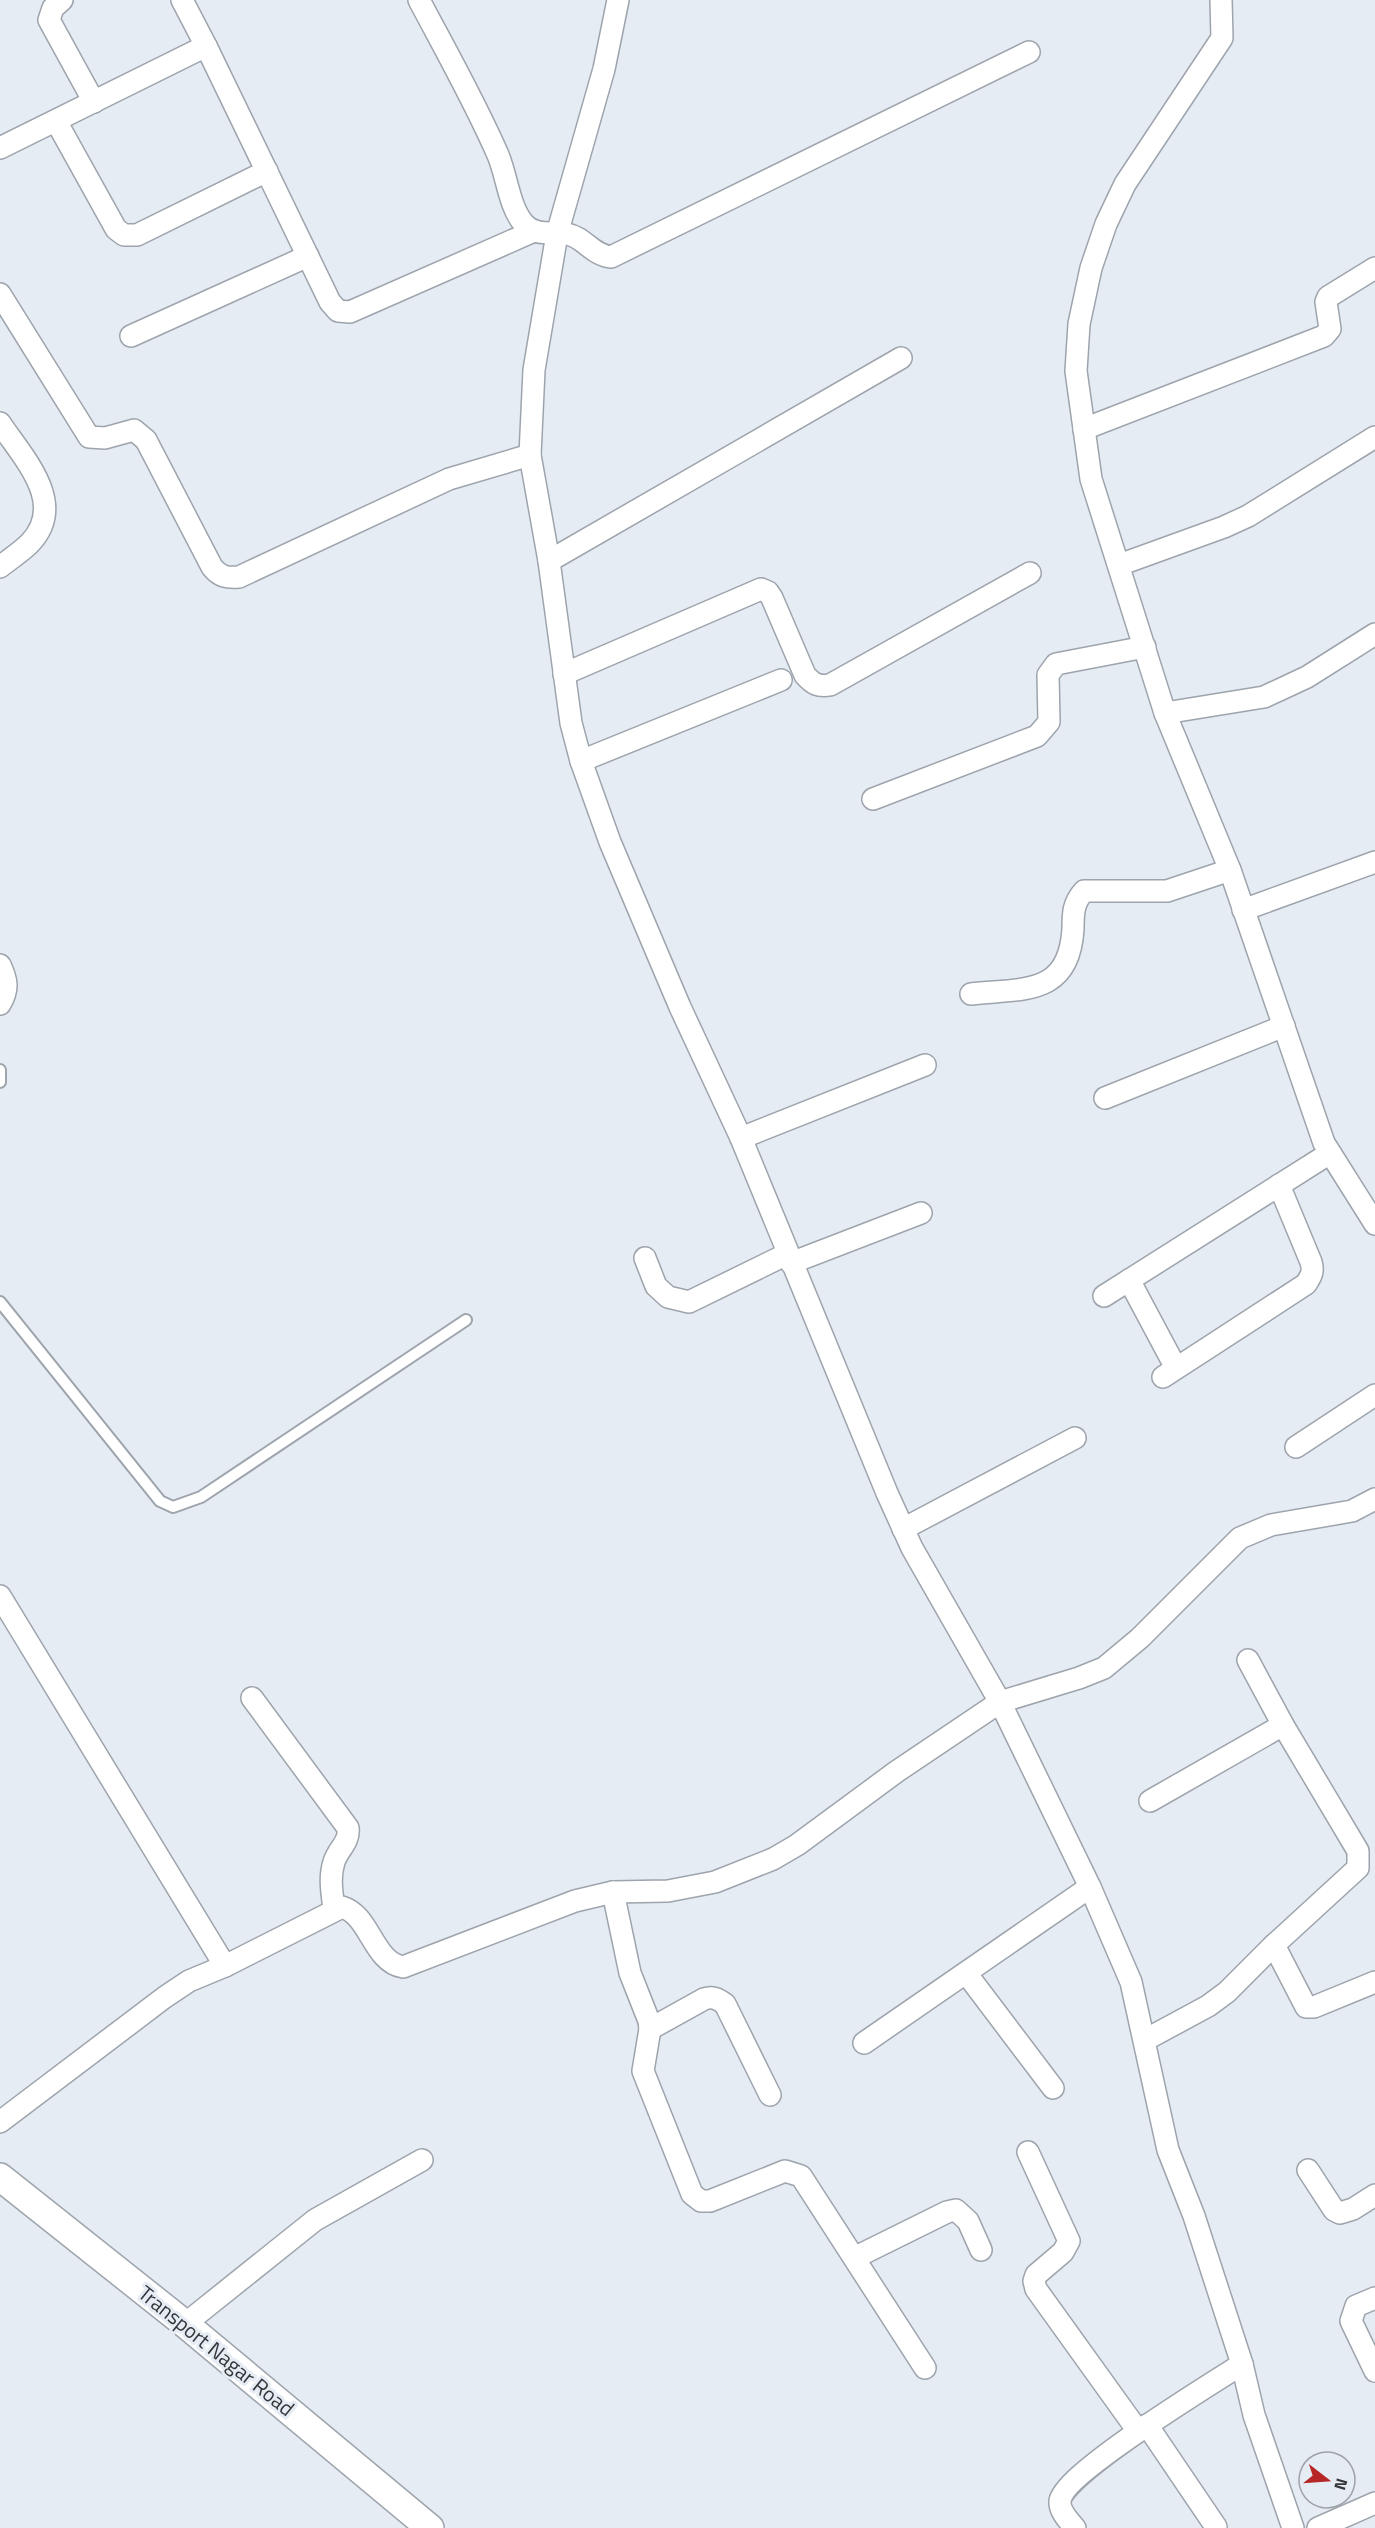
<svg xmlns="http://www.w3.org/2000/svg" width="1375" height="2528" font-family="'Titillium Web',sans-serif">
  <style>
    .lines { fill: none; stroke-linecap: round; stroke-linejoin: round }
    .service-casing { stroke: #9da4ac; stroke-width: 14 }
    .minor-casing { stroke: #9da4ac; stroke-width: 24 }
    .tertiary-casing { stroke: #9da4ac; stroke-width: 30 }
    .service { stroke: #fff; stroke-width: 10 }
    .minor { stroke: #fff; stroke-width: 21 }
    .tertiary { stroke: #fff; stroke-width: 27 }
    .labels { text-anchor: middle; stroke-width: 6; stroke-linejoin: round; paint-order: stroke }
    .street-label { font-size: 21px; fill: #343639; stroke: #e5ecf4 }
  </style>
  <rect width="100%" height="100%" fill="#e5ecf4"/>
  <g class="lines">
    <g class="service-casing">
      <g id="service">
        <path d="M0 1070V1082"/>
        <path d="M0 1302 160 1501 173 1507 201 1497 466 1320"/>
      </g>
    </g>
    <g class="minor-casing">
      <g id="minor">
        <path d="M62 0 53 8 49 20 94 102"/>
        <path d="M182 0 206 46"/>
        <path d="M419 0C446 51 475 102 498 155 507 176 509 207 524 224 536 237 552 231 567 234 584 237 592 255 611 257L1029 52"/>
        <path d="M618 0 604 69 557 234 534 370 530 455 549 561 571 723 581 761 610 842 680 1007 741 1138 887 1493 912 1548 1000 1702 1090 1887 1131 1982 1168 2150 1194 2216 1242 2364 1254 2415 1293 2528"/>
        <path d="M1221 0 1222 38 1125 184 1106 224 1091 268 1079 324 1076 371 1091 479 1165 713 1230 870 1324 1143 1375 1224"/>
        <path d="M56 121 116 229 124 235H137L267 171"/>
        <path d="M0 148 206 46 330 302 338 311 350 312 534 231"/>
        <path d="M0 294 89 437 105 438 134 430 146 440 212 567C220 577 227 578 239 577L449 479 530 455"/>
        <path d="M131 336 308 256"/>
        <path d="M0 423C23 458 68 503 30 543 21 552 10 559 0 567"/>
        <path d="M1084 429 1324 336 1330 329 1326 302 1328 297 1375 268"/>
        <path d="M549 561 901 358"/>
        <path d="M1119 565 1224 527 1248 516 1375 437"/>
        <path d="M564 674 761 589 768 592 772 598 805 675C813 684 818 687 830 685L1030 573"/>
        <path d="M1165 713 1264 697 1307 677 1375 634"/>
        <path d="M581 761 781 680"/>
        <path d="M873 799 1037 736 1049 722 1048 675 1056 664 1145 647"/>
        <path d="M1243 910 1375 862"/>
        <path d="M0 965C7 980 9 989 0 1004"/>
        <path d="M971 994C1022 988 1069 997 1073 929 1073 914 1073 903 1084 891H1167L1230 870"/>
        <path d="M1105 1098 1284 1026"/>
        <path d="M741 1138 925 1065"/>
        <path d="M645 1258 656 1286 668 1297 689 1302 787 1254"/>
        <path d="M791 1263 921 1213"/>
        <path d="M1129 1280 1176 1368"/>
        <path d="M1104 1296 1330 1153"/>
        <path d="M1163 1377 1306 1284C1311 1276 1314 1272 1311 1262L1279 1185"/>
        <path d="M1296 1447 1375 1395"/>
        <path d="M903 1529 1075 1438"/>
        <path d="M0 1596 225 1966 189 1981 165 1997 0 2122"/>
        <path d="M252 1698 348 1828C350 1842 338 1849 334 1862 329 1877 332 1893 334 1909"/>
        <path d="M1150 1801 1283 1725"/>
        <path d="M613 1892 630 1973 649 2021 650 2029 643 2071 692 2194 701 2201H710L785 2171 801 2176 925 2368"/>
        <path d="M1274 1945 1306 2007H1314L1375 1982"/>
        <path d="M225 1966 342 1907C370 1915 373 1962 403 1967L575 1901 613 1892 668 1891 715 1882 773 1859 797 1845 896 1772 1000 1702 1079 1678 1104 1668 1140 1638 1240 1538 1271 1525 1352 1511 1375 1499"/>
        <path d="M966 1973 1053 2088"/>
        <path d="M650 2029 704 1999C713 1996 718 1999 725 2004L770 2095"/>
        <path d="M1145 2040 1208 2006 1227 1992 1274 1945 1358 1868V1851L1283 1725 1248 1660"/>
        <path d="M864 2043 1090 1887"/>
        <path d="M1028 2152 1069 2241 1063 2252 1036 2275 1034 2281 1036 2289 1138 2431"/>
        <path d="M1308 2170 1334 2210 1340 2213 1353 2209 1375 2195"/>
        <path d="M856 2257 947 2212 956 2210 968 2221 981 2250"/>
        <path d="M1375 2298 1356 2306 1351 2321 1375 2371"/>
        <path d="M185 2324 315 2220 422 2160"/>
        <path d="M1147 2425 1216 2527"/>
        <path d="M1075 2528C1069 2521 1059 2511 1060 2501 1063 2474 1214 2382 1242 2364"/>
        <path d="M1318 2528 1375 2503"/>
      </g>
    </g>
    <g class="tertiary-casing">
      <path id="tertiary" d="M0 2177 185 2324 430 2528"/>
    </g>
    <use href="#service" class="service"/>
    <use href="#minor" class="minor"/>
    <use href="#tertiary" class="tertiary"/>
  </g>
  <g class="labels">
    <g class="street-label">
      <text transform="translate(216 2351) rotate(39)" y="7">Transport Nagar Road</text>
    </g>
  </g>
  <g transform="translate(1327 2480) rotate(107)"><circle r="28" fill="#e5ecf4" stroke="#9ea3a9" stroke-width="1.5"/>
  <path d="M0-4.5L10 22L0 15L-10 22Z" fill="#b72727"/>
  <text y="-9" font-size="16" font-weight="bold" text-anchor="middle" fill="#343639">N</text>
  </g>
</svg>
